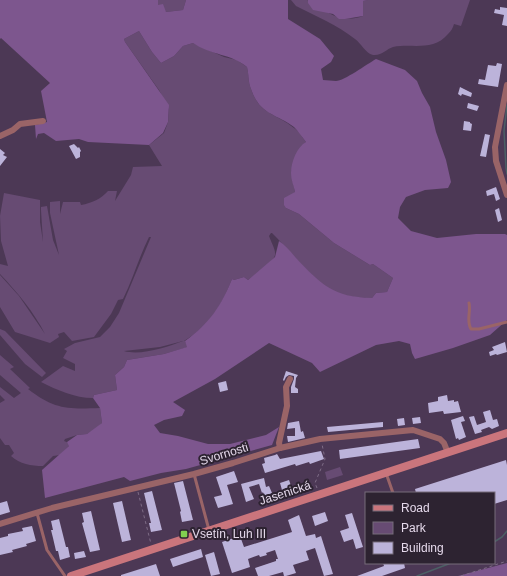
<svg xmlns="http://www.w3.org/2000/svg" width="507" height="576" font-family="Arial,sans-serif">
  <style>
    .green { fill: #674b73; fill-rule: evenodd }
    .forest { fill: #7d568e }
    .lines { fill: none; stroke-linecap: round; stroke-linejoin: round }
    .stream { stroke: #4c6065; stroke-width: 1.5 }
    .building { fill: #bcb3da }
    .path { stroke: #7e6c86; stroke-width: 1; stroke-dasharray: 3 3; stroke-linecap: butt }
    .lane { stroke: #9a6467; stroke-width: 3 }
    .street { stroke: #9a6467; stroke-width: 6 }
    .secondary { stroke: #ca757c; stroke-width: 8 }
    .poi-dot { fill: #81d050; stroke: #2d2331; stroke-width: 1.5 }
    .labels { text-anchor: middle; stroke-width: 4; stroke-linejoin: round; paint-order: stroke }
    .street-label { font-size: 12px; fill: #e5d9eb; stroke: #2d2331 }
    .poi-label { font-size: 12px; fill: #e5d9eb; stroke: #2d2331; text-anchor: start }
  </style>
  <rect width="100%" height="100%" fill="#4c3855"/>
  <g class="green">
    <path d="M158 0H186L183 10 166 12 158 5Z"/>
    <path d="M291 0C296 0 302 0 307 0 311 1 316 6 320 8 334 17 346 22 363 16V1L368 0H470L461 26 454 24C453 28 451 31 448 34 433 52 412 43 393 47 386 49 382 56 373 55 365 53 361 43 355 39 337 25 316 16 296 6Z"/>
    <path d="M139 31 152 52 161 63 174 56 183 46 193 43 224 57 237 60 247 67C249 75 248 82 251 89 260 115 276 113 294 128 299 131 302 137 306 142L294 160 291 172 295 192 286 208 299 214 334 243 370 265 373 264 393 278 387 292 376 293 372 298C359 298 345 297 333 291 313 280 289 250 272 233H271L269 236C271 242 276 250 275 255 274 262 254 275 248 280L244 277 234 280 232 279C221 307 210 325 184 341H185L188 347 164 354 127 360 124 367 115 375 117 390 94 395 93 398C75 398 57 390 41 382L63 366 75 371V364L63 358 67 351 64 349 75 343 100 337 110 327 119 313 151 237H149C139 257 133 279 123 299L118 300 111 314 94 337 72 341 64 332 58 334 59 337 50 343 15 332 0 307V275L19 296 45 334C34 312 17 292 0 274V264L8 266 1 241 0 216 4 193 40 200V222L43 242 41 210V207L47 206 53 240 59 255 50 213V202L60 201V214L63 202H80L81 205C92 203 101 199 108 191H117L115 201 131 175 133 167 162 166 149 145 164 133 168 122 169 109 159 90 125 42 124 39ZM183 341C168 347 140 356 124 351L160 347Z"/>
    <path d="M0 329 5 331 46 373 42 377 25 364 0 335Z"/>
    <path d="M0 355 14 367 10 369 30 388 28 389C55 410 68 409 100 408L102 423 96 429 87 434 77 435 65 439 64 441 69 443V446L60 455 53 456 43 466C31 466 20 464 11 456L14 453 9 445H5L0 438V403L5 400 0 395V387L14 398 21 393 0 375Z"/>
    <path d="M340 467 343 475 327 480 325 472Z"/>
  </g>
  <g class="forest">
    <path d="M0 0H158V5L163 4 166 12 183 10 186 0H288V19L320 39 334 56 331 62 321 69 323 80C327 80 332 81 336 81 344 81 367 64 376 59L405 70 417 81 422 93 430 107 436 132 446 160 451 182 448 188 425 190 406 197 400 207 398 218 411 231 437 238 476 234H505L507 235V320L490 335 453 348 415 359 412 353 410 344 399 341 376 345 320 372 312 363 269 343 215 379 173 402 185 410 182 416 164 420 154 425 160 433 178 436 208 444H230L266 435 279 427 272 445 186 469 161 473 130 481 124 477 45 498 42 470 69 446 67 442 77 435 87 434 102 423 100 408 93 398 94 395 117 390 115 375 124 367 127 360 164 354 187 347 185 341C210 323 221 306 232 279L234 280 244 277 248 280 275 257 279 241C285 245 291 252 296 258 322 285 333 297 372 298L376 293 387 292 393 278 373 264 370 265 334 243 299 214 286 208 284 205V198L295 192C294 186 291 180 291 173 291 162 297 147 306 142 302 137 298 131 294 127 275 113 260 115 251 89 248 82 249 75 247 67 232 54 210 55 193 43L183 46 174 56 161 63 152 52 139 31 124 39 125 42 169 105 168 122 163 133 149 145 88 142 79 139 56 141 44 133 38 134 36 139 35 125 47 122 41 91 50 83 1 38 0 39Z"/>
    <path d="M308 0H368L363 1V16L345 19H339L333 14 313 10 308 3Z"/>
    <path d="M507 563V576H458Z"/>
  </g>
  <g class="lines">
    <g class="stream">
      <path d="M507 105 504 131 506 168 507 174"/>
      <path d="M494 542 502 537 507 531"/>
      <path d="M417 576 451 563"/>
    </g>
  </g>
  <g class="building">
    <path d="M500 7 507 8V26L502 25 504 15 494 13 495 9 500 10Z"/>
    <path d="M497 63 502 64 498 87 478 84 479 79 485 80 488 65 496 66Z"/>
    <path d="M460 87 472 93 471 97 462 94 461 96 458 94Z"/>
    <path d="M468 103 479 106 477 111 467 108Z"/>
    <path d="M464 121 470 122V123L472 124 471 131 463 130Z"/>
    <path d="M485 134 490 135 486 157 480 156Z"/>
    <path d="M74 144 78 148 79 147 81 151 80 152V157L76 159 69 146Z"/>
    <path d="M0 149 5 153 3 155 7 157 0 166Z"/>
    <path d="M496 187 500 199 496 201 494 194 487 196 486 191Z"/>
    <path d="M499 208 502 220 498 222 495 210Z"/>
    <path d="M505 342 507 352 497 355 496 354 490 356 489 352 494 350 492 347Z"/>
    <path d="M286 371 298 375 296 378 295 387 298 389V393H291V387L294 379V376L289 375 286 377 284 381 283 380Z"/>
    <path d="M226 381 228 390 220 392 218 383Z"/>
    <path d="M447 395 448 401 454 400V402L458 401 461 412 444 414 443 411 429 413 428 403 438 401V397Z"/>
    <path d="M490 410 493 420 497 419 499 426 492 429 489 427 481 430 482 432 475 434 469 417 474 416 477 425 486 422 483 412Z"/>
    <path d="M463 416 465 421 461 422 466 437 459 440 458 438 456 439 451 420Z"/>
    <path d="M420 417 421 423 413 424 412 418Z"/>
    <path d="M404 418 405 425 398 426 397 419Z"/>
    <path d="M299 421 301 432 303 431 305 438 288 442 287 436H295V428L287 429 288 423Z"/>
    <path d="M383 422V427L328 432 327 427Z"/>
    <path d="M418 439 420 448 340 459 339 450Z"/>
    <path d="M321 451 324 459 310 464 309 462 296 466 295 464 265 473 262 464 265 463 264 458 275 455 277 454 280 459Z"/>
    <path d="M506 460 507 465V500L494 504V493H416L415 489Z"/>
    <path d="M234 471 238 482 227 485 233 504 218 508 214 497 222 495 216 477Z"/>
    <path d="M264 478 266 487 269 486 272 493 264 496 263 492 262 493 259 484 249 487 254 499 246 502 241 484Z"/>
    <path d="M289 480 291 486 282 490 280 483Z"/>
    <path d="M183 481 193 520 182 522 180 512 181 511 174 483Z"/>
    <path d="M152 491 162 530 151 532 149 523H151L144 493Z"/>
    <path d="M7 501 10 512 0 515V503Z"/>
    <path d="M122 501 131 540 122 542 113 503Z"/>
    <path d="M91 511 100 550 90 552 82 523 84 522 82 513Z"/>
    <path d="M325 512 328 521 315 526 312 516Z"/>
    <path d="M352 513 363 547 356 549 353 539 344 542 340 531 349 528 345 515Z"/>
    <path d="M299 515 306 536 315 534 316 538 321 536 333 574 324 576 315 548 306 551 309 560 293 565 296 573 286 576H284L283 572 269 576H258L255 568 276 561V559H278L275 550 266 553 267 555 260 557 259 555 248 559 250 567 232 573 222 542 240 536 244 547 292 532 288 520Z"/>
    <path d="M59 519 66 547H68L70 557 60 560 58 551H56L53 538 51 530H53L51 521Z"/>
    <path d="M32 526 36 541 26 544 27 546 12 550 13 552 0 555V538L8 536V534L23 531 22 528Z"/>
    <path d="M201 549 203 557 173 567 170 559Z"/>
    <path d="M84 551 86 557 75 559 74 553Z"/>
    <path d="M214 552 220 574 211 576 205 555Z"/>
    <path d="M383 563H404L405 568 382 576H357L384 566Z"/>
    <path d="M156 564 160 576H121V575Z"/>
  </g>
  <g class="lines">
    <g class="path">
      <path d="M317 488 315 483 325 459 322 444"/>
      <path d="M138 492 151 544"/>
      <path d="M461 576 507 561"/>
    </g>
    <g class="lane">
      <path d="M469 303C471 312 466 321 471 329H479L507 322"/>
      <path d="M386 473 393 493"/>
      <path d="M194 474 209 530"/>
      <path d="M37 513 47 550 65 576"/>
    </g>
    <g class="street">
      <path d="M507 85 495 147 496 161 507 195"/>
      <path d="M0 136 13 130 20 124 43 121"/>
      <path d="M280 448 279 443 287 406 286 387 290 379"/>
      <path d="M0 524 52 508 194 474 233 463 280 448 320 439 413 430 440 439 444 443 448 453"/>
    </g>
    <path class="secondary" d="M71 576 507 433"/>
  </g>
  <rect class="poi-dot" x="180" y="530" width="8" height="8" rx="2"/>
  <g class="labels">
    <g class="street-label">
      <text transform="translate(224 454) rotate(-17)" y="4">Svornosti</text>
      <text transform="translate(285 493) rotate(-18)" y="4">Jasenická</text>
    </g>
    <g class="poi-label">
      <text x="192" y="538">Vsetín, Luh III</text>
    </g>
  </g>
  <rect x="365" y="492" width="130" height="72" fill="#2d2331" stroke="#776c7b"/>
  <rect x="373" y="505" width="20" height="6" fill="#ca757c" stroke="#776c7b"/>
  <text x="401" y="512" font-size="12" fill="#e5d9eb">Road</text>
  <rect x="373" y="522" width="20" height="12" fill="#674b73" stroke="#776c7b"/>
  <text x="401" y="532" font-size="12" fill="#e5d9eb">Park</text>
  <rect x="373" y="542" width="20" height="12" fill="#bcb3da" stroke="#776c7b"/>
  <text x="401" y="552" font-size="12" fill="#e5d9eb">Building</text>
</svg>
